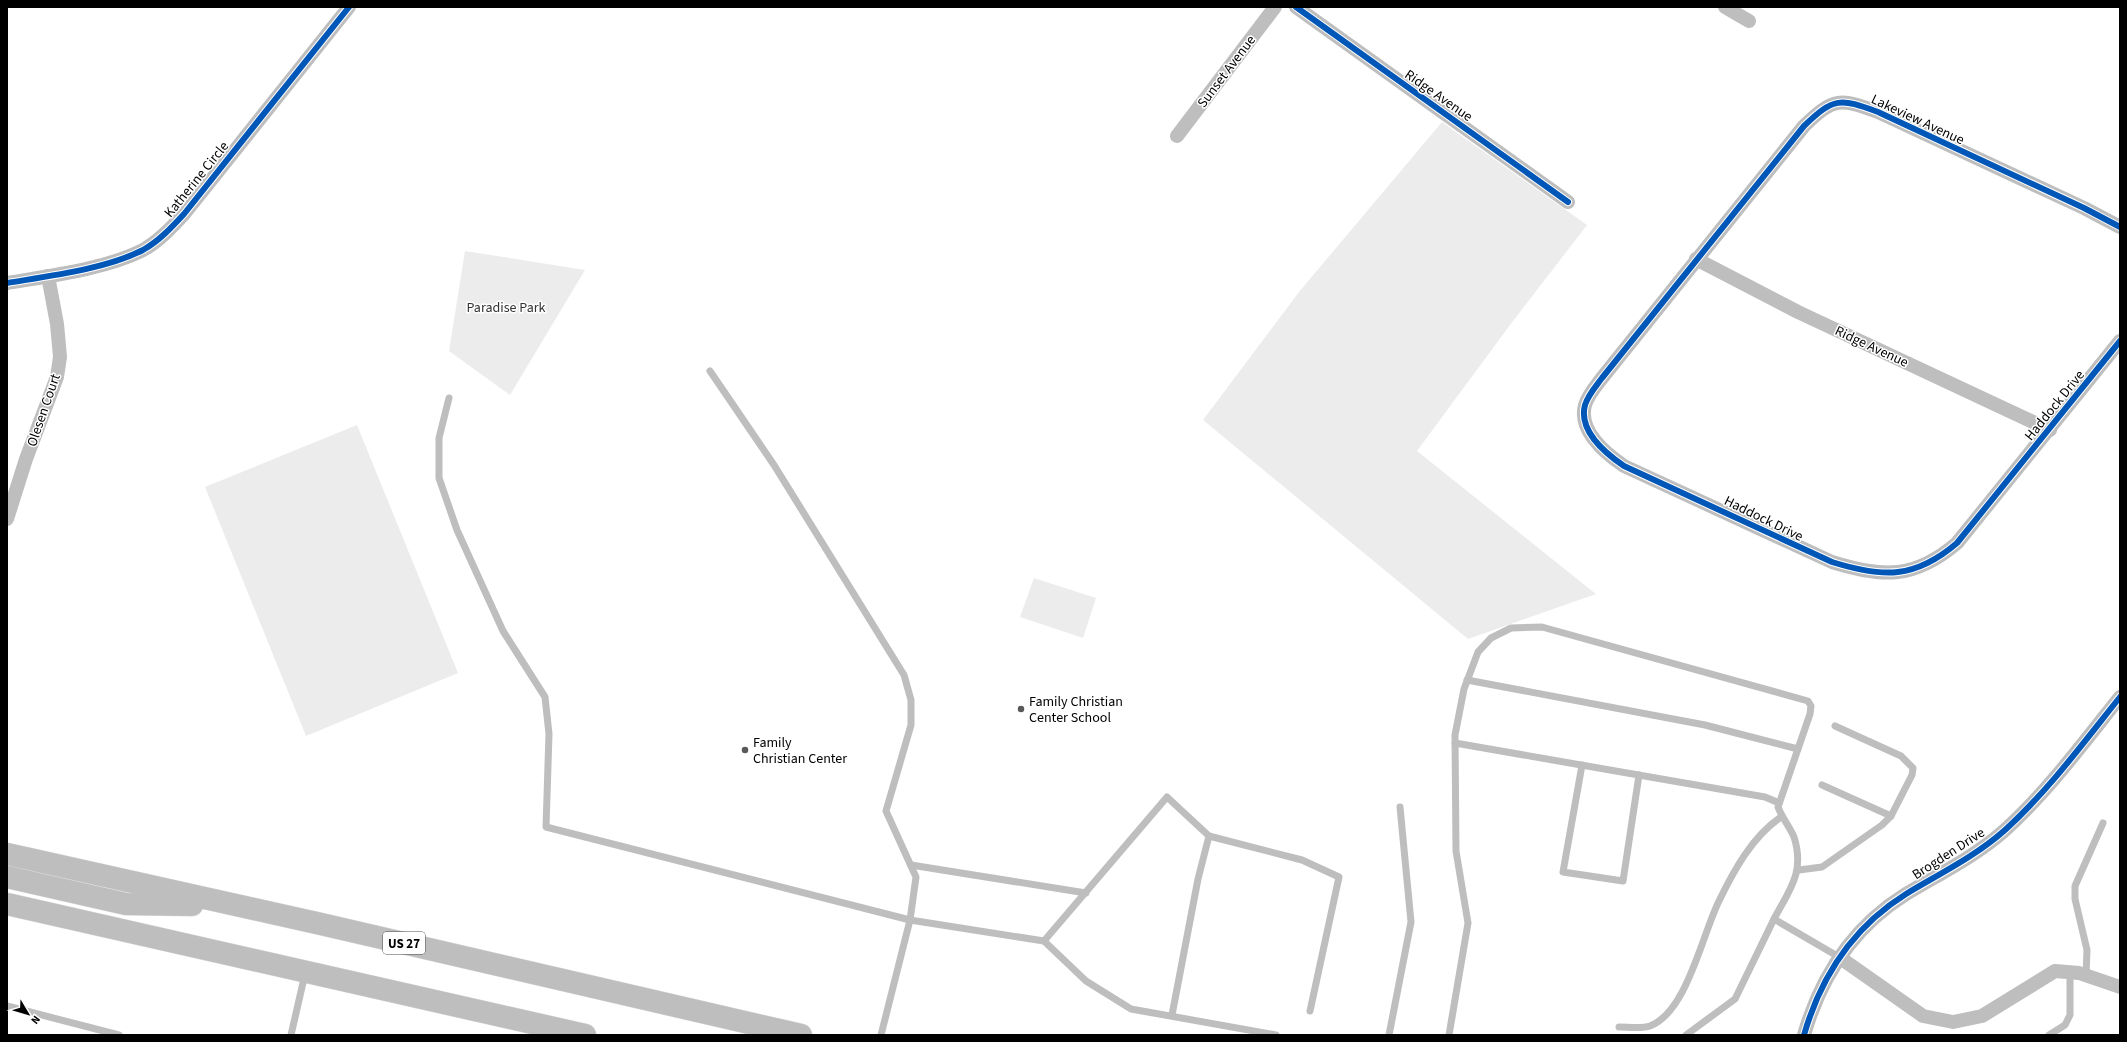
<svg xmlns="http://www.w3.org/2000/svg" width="2127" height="1042" font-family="'Source Sans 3',sans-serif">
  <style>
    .green { fill: #ececec }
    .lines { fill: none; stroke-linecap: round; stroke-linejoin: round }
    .highway-casing { stroke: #dbdbdb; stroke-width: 23 }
    .lane { stroke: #bebebe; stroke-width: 7 }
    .street { stroke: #bebebe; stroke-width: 14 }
    .highway { stroke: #bebebe; stroke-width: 22 }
    .cycleway-casing { stroke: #fff; stroke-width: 8 }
    .cycleway { stroke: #0057b8; stroke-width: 6 }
    .poi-dot { fill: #595959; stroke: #fff; stroke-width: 1.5 }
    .labels { text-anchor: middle; stroke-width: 3; stroke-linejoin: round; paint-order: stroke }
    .shield { fill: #fff; stroke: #4c4c4c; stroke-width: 1 }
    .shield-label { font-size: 13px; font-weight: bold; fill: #000 }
    .street-label { font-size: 14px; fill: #000; stroke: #fff }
    .park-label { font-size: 14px; fill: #333; stroke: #fff }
    .poi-label { font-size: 14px; fill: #000; stroke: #fff; text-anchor: start }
  </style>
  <rect width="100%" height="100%" fill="#fff"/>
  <g class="green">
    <path d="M1442 122 1587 225 1510 325 1417 451 1596 594 1468 639 1203 420 1299 292Z"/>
    <path d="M465 251 585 270 510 395 449 351Z"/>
    <path d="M357 425 458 673 306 736 205 487Z"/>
    <path d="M1034 578 1096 598 1083 638 1020 617Z"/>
  </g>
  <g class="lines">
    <g class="highway-casing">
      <g id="highway">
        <path d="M7 854 321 924 801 1035"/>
        <path d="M7 877 126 904 192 905"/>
        <path d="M7 904 585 1035"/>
      </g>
    </g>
    <g class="lane">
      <path d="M710 371 774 465 904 675 911 700V725L886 811 916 877 910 920 881 1035"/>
      <path d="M449 398 439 438V478L457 530 503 631 545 697 549 734 546 827 910 920 1044 941 1086 981 1131 1009 1276 1035"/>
      <path d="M1467 680 1705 725 1798 749"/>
      <path d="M1455 743 1765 797 1779 803"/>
      <path d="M1582 765 1563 872 1623 881 1639 775"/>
      <path d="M1822 785 1891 816"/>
      <path d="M911 865 1086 893"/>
      <path d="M1799 870 1822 867 1882 825 1891 816 1912 775 1913 768 1901 756 1835 726"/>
      <path d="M1044 941 1167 797 1209 836 1302 860 1339 877 1310 1011"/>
      <path d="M2086 976 2087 950 2075 899V886L2103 823"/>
      <path d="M7 1006 119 1035"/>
      <path d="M1172 1015 1198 879 1209 836"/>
      <path d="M1619 1027C1628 1027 1642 1029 1650 1026 1687 1012 1702 935 1719 901 1734 870 1752 837 1781 817"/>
      <path d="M291 1035 305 974"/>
      <path d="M1389 1035 1411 922 1400 807"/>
      <path d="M1449 1035 1468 923 1456 851 1455 735 1464 689 1478 652 1491 638 1511 628 1542 627 1808 701 1811 706 1810 714 1778 807C1782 818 1790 827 1794 837 1805 872 1790 889 1774 919"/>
      <path d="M1686 1035 1735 999 1774 919 1839 957"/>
      <path d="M2049 1035 2065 1025 2070 1015V973"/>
    </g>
    <g class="street">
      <path d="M1296 7 1568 202"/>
      <path d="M1725 7 1749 21"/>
      <path d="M1177 136 1275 7"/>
      <path d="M2120 227 2084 208 1878 112C1840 98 1834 97 1804 126L1602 378C1596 386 1588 395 1585 405 1578 431 1605 453 1624 466L1832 562C1883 578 1915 579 1957 543L2120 341"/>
      <path d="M1696 259 1798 312 2050 430"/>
      <path d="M7 283C49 276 106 269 143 250 159 241 172 227 184 214L349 7"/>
      <path d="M7 519 26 459 57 377 60 357 57 324 48 276"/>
      <path d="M1839 957 1923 1016 1953 1022 1982 1016 2055 971 2079 973 2120 987"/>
      <path d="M1804 1035C1821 976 1853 927 1906 894 1939 874 1976 856 2005 830 2048 791 2084 742 2120 697"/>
    </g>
    <use href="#highway" class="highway"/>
    <g class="cycleway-casing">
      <g id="cycleway">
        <path d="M1296 7 1568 202"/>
        <path d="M2120 227 2084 208 1878 112C1840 98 1834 97 1804 126L1602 378C1596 386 1588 395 1585 405 1578 431 1605 453 1624 466L1832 562C1883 578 1915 579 1957 543L2120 341"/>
        <path d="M7 283C49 276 106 269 143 250 159 241 172 227 184 214L349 7"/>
        <path d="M1804 1035C1821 976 1853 927 1906 894 1939 874 1976 856 2005 830 2048 791 2084 742 2120 697"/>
      </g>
    </g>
    <use href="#cycleway" class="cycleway"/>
  </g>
  <g class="poi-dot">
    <circle cx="1021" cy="709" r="4"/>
    <circle cx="745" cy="750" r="4"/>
  </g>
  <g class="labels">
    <rect class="shield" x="383" y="932" width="42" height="22" rx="3"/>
    <g class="shield-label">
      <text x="404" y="948">US 27</text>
    </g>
    <g class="street-label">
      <text transform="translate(1226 71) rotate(-53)" y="5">Sunset Avenue</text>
      <text transform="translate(1439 95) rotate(35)" y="5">Ridge Avenue</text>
      <text transform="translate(1918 119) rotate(25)" y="5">Lakeview Avenue</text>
      <text transform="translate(196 179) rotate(-51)" y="5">Katherine Circle</text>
      <text transform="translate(1872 346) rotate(25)" y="5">Ridge Avenue</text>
      <text transform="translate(2054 405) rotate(-51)" y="5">Haddock Drive</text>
      <text transform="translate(43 410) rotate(-71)" y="5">Olesen Court</text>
      <text transform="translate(1764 518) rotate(26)" y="5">Haddock Drive</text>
      <text transform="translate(1948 853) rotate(-33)" y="5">Brogden Drive</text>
    </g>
    <g class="park-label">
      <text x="506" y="312">Paradise Park</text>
    </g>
    <g class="poi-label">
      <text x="1029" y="706">Family Christian<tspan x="1029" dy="16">Center School</tspan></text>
      <text x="753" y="747">Family<tspan x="753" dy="16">Christian Center</tspan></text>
    </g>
  </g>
  <rect width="2127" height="1042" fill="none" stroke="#000000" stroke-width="16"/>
  <g transform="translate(28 1014) rotate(128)" stroke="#ffffff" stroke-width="3" paint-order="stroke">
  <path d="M0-3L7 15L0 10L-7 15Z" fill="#000000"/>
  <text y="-6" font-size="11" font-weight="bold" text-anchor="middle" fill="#000000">N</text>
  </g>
</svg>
